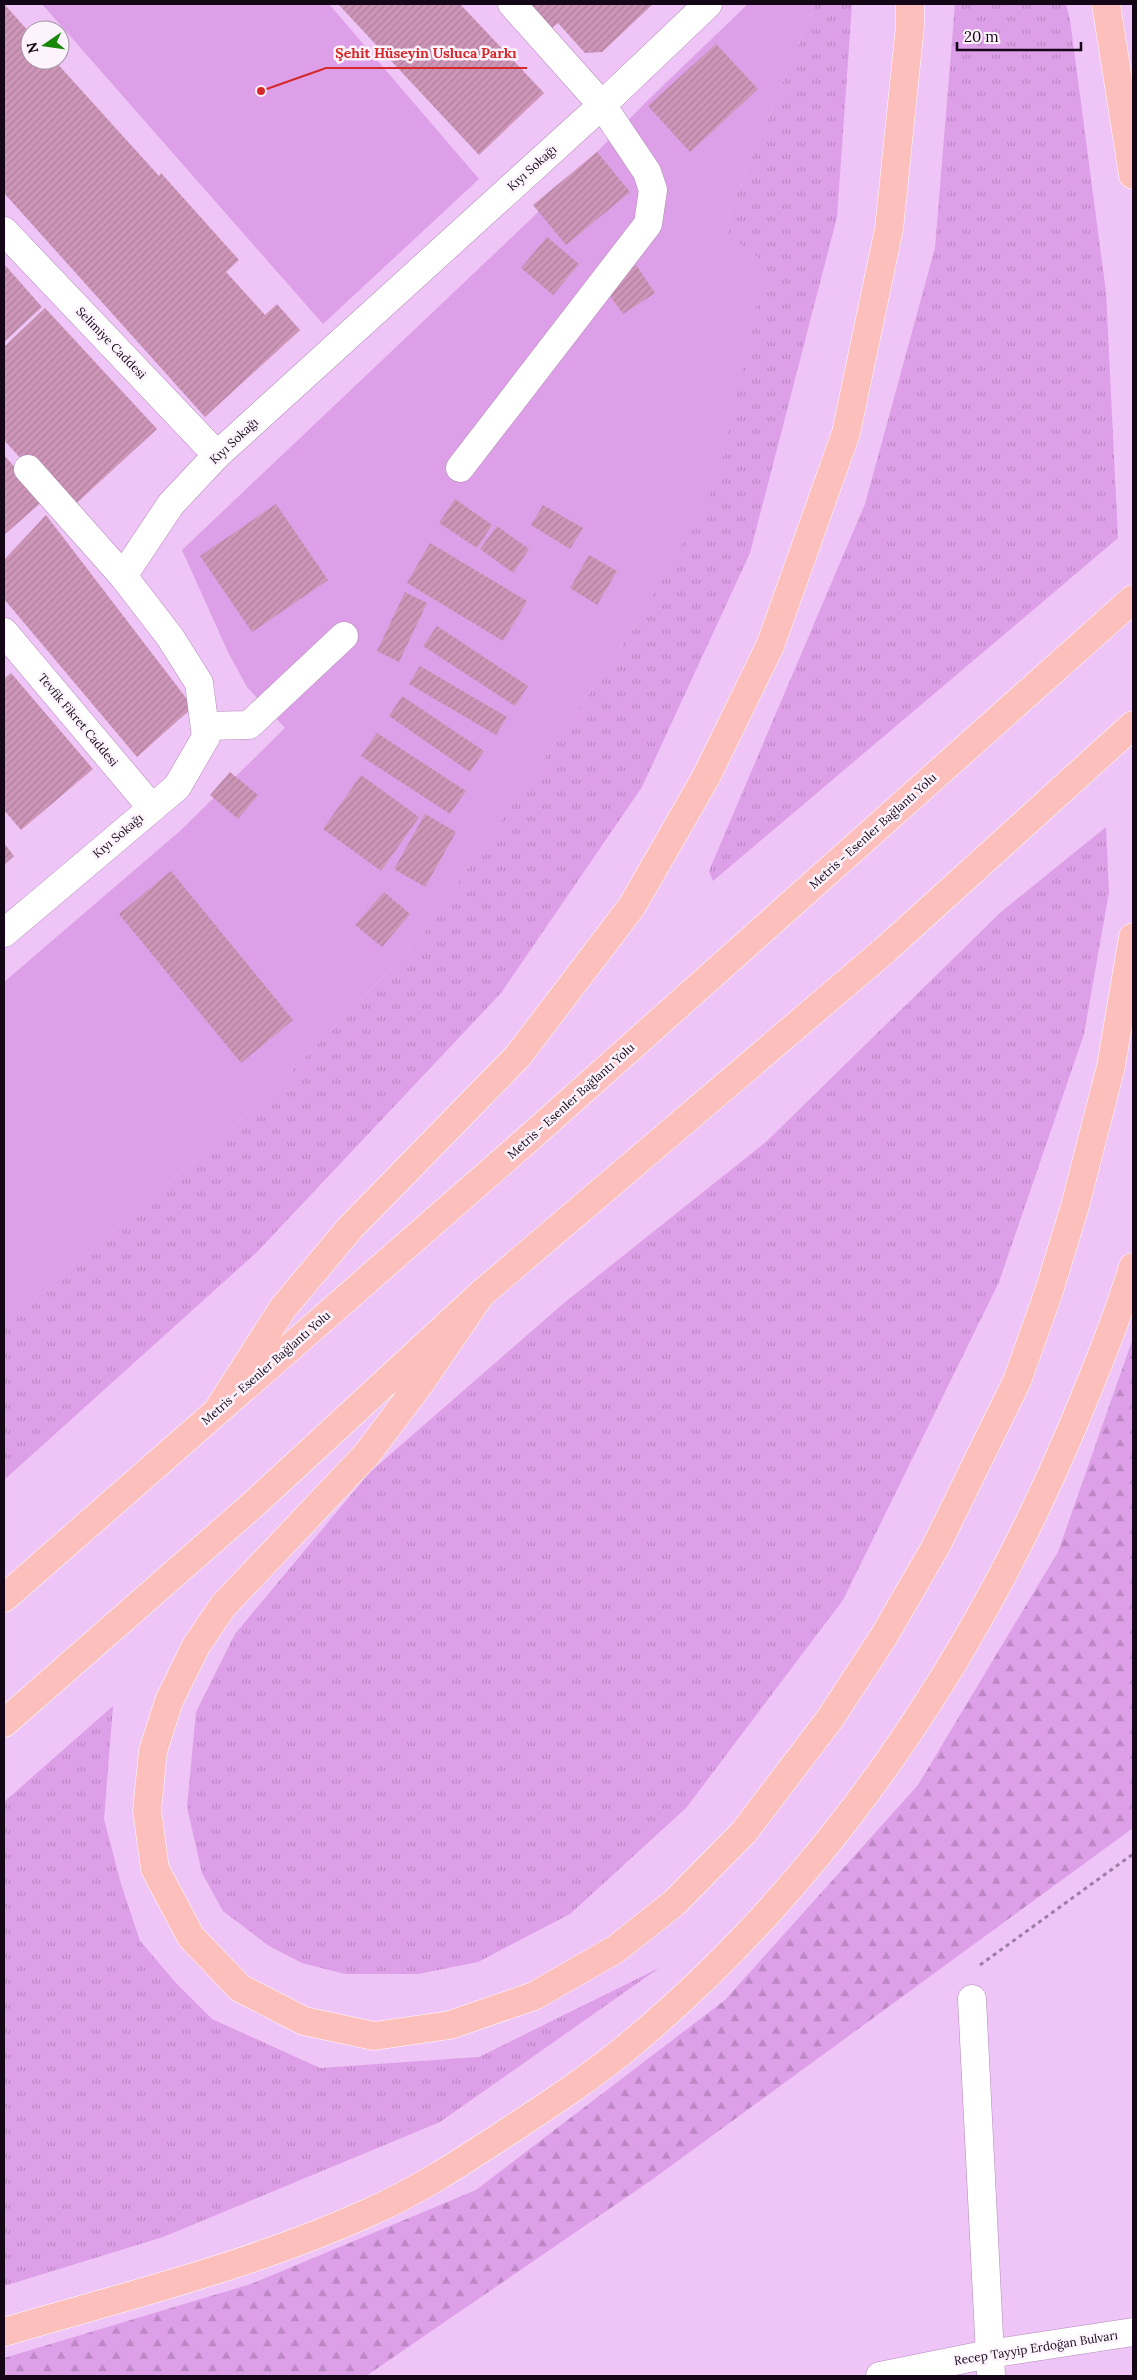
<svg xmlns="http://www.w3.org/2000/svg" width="1137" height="2380" font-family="Lora,serif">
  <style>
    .grass { fill: url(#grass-tufts) }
    .forest { fill: url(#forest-firs) }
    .park { fill: #dd9fe7 }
    .building { fill: url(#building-hatch) }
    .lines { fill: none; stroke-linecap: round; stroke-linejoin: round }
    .minor-casing { stroke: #b38ab9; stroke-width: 29 }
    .highway-casing { stroke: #fff; stroke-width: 29 }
    .path { stroke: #9d7da3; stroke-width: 3; stroke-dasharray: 4 4; stroke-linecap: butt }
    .minor { stroke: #fff; stroke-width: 28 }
    .highway { stroke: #fdbfbc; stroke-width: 28 }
    .labels { text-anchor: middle; stroke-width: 5; stroke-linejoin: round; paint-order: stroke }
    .street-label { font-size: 12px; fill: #140617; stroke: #fcf3fd }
    .leader { fill: none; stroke: #d62828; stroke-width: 2 }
    .callout-dot { fill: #d62828; stroke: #fcf3fd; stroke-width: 2 }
    .callout-label { font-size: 14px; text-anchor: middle; font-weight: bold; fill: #d62828; stroke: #fcf3fd; stroke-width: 5; stroke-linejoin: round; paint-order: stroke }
  </style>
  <defs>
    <pattern id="grass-tufts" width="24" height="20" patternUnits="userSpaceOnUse" patternTransform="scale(1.25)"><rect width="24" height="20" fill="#dd9fe7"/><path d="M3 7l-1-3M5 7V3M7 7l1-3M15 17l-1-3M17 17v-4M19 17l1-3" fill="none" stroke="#bd87c5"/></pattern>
    <pattern id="forest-firs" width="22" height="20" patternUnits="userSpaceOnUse" patternTransform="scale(1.25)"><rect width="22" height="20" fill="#dd9fe7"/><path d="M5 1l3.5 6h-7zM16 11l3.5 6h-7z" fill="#bd87c5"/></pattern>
    <pattern id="building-hatch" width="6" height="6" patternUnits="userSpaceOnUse" patternTransform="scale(1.25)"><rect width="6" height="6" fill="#cd95b8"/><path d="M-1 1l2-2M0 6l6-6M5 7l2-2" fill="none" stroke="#af7f9d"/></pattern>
  </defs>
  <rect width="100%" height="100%" fill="#efc4f6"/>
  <g class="grass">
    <path d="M815 4H852L837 217 750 553 642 787 501 993 257 1252 4 1480V1326L264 1099 417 942 637 624 728 235 731 208Z"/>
    <path d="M955 4H1066L1070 20 1106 292 1118 538 713 881 709 871 865 504 935 248Z"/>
    <path d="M1106 827 1109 892 1084 1034 999 1282 843 1600 686 1808 570 1914 478 1962 418 1974H345L302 1963 269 1946 223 1911 202 1873 187 1807 196 1712 235 1634 370 1472 564 1303 767 1141 1001 912Z"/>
    <path d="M113 1706 104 1819 121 1884 140 1941 177 1984 212 2019 320 2068 479 2057 659 1968 440 2122 163 2237 4 2286V1802Z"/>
  </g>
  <path class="forest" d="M1133 1338V1828L653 2179 366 2376H4V2358L251 2284 476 2190 725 2000 918 1785 1058 1552Z"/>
  <g class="park">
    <path d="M42 4H329L479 179 323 324Z"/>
    <path d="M748 4H815L731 208 728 235 766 263 718 480 637 624 417 942 264 1099 4 1326V982L180 831 285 728 247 687 228 652 182 550 530 220 650 98Z"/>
  </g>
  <g class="building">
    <path d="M338 4H460L544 93 479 155Z"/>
    <path d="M528 4H653L602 52 585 53 558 23 551 29Z"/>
    <path d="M5 5 30 33V60H54L159 176 161 173 239 260 226 272 265 315 277 304 300 330 205 417 4 193Z"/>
    <path d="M716 44 758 89 690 152 648 106Z"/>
    <path d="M597 152 630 192 566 245 533 205Z"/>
    <path d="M547 237 579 264 553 295 521 268Z"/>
    <path d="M4 264 42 307 4 342Z"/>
    <path d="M636 265 655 293 623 314 603 286Z"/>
    <path d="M45 308 157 429 68 511 4 440V347Z"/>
    <path d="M4 455 44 500 4 535Z"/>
    <path d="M455 499 492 525 477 548 439 523Z"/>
    <path d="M276 504 328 580 252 632 200 556Z"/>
    <path d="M543 505 583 528 570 549 531 525Z"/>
    <path d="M46 515 193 707 137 757 4 599V560Z"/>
    <path d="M497 526 529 549 513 573 480 549Z"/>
    <path d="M430 543 527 601 503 641 407 583Z"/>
    <path d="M589 555 617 571 597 605 570 588Z"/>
    <path d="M405 592 427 603 399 662 377 651Z"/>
    <path d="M437 626 528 686 515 706 423 646Z"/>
    <path d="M420 666 507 717 496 735 409 684Z"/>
    <path d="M11 673 93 769 21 830 4 810V679Z"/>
    <path d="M402 696 484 751 470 772 389 716Z"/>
    <path d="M377 733 466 791 450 814 361 756Z"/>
    <path d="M230 772 258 795 238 819 210 795Z"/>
    <path d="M361 775 419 817 381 871 323 829Z"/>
    <path d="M425 814 456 832 425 887 394 869Z"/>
    <path d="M4 843 14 856 4 865Z"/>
    <path d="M171 871 293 1020 241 1063 119 914Z"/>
    <path d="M384 892 410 914 382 947 355 925Z"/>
  </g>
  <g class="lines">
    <g class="minor-casing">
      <g id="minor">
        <path d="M4 231 217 455"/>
        <path d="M460 468 648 224 653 190 647 172 602 105 512 4"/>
        <path d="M28 469 123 576"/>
        <path d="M4 632 152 808"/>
        <path d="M205 726 249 725 344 636"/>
        <path d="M4 933 177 787 206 737 199 683 170 637 123 576 171 504 217 455 602 105 708 4"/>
        <path d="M972 1999 991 2376"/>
        <path d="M880 2376 989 2354 1133 2332"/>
      </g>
    </g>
    <g class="highway-casing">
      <g id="highway">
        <path d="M1106 4 1133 175"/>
        <path d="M481 1294 421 1382 367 1454 223 1606 196 1646 169 1701 153 1751 147 1810 155 1869 191 1937 240 1988 304 2021 374 2036 450 2025 534 1996 616 1949 674 1903 744 1832 829 1720 884 1636 936 1546 1017 1381 1049 1291 1075 1206 1111 1066 1133 937"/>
        <path d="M219 1408 283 1308 350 1228 518 1056 632 906 706 777 770 646 846 433 889 229 910 26V4"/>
        <path d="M4 1598 536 1132 1133 599"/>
        <path d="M4 1723 256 1502 481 1294 885 950 1133 725"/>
        <path d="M4 2332C126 2296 253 2265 370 2212 420 2190 466 2159 512 2129 553 2102 594 2075 632 2043 828 1879 973 1662 1072 1428 1094 1375 1116 1322 1133 1267"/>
      </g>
    </g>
    <path class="path" d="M980 1965 1133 1854"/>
    <use href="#minor" class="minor"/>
    <use href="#highway" class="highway"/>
  </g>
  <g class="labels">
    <g class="street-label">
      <text transform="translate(532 168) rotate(-42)" y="4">Kıyı Sokağı</text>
      <text transform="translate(111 343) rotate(46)" y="4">Selimiye Caddesi</text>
      <text transform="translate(234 441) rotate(-43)" y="4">Kıyı Sokağı</text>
      <text transform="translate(78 720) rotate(50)" y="4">Tevfik Fikret Caddesi</text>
      <text transform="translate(873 831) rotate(-42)" y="4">Metris - Esenler Bağlantı Yolu</text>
      <text transform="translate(118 836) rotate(-40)" y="4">Kıyı Sokağı</text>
      <text transform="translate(571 1101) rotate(-42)" y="4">Metris - Esenler Bağlantı Yolu</text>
      <text transform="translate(266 1368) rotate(-41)" y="4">Metris - Esenler Bağlantı Yolu</text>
      <text transform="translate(1036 2348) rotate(-9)" y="4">Recep Tayyip Erdoğan Bulvarı</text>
    </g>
  </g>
  <path class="leader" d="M261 91L326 68H527"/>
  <circle class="callout-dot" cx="261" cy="91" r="5"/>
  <g class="callout-label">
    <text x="426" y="58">Şehit Hüseyin Usluca Parkı</text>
  </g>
  <rect width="1137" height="2380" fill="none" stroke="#140617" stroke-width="10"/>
  <g transform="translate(45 45) rotate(257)"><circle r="24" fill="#fcf3fd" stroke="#9f94a1"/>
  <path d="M0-4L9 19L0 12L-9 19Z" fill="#178807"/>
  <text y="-8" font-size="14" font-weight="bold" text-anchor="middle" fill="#140617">N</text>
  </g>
  <path d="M957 42v8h124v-8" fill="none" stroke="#140617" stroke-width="2.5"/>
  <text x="964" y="42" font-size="15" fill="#140617" stroke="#fcf3fd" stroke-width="4" paint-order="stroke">20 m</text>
</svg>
